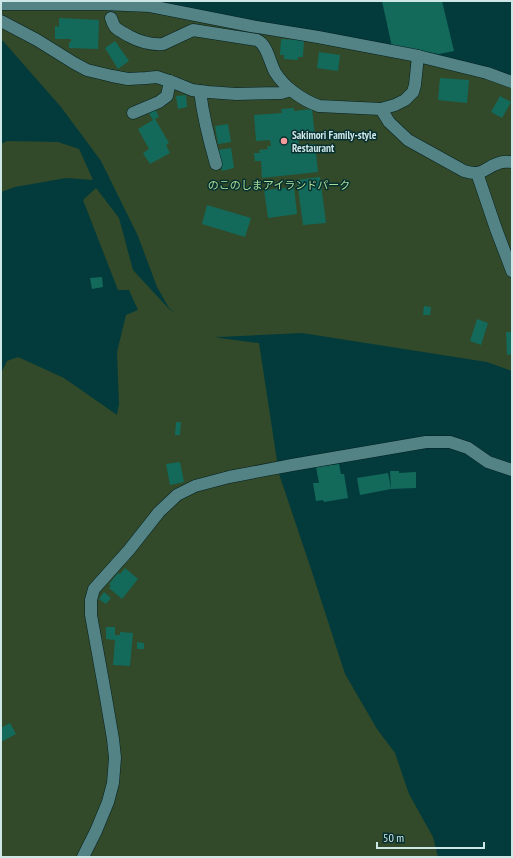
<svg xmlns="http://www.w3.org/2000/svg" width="513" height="858" font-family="'PT Sans Narrow','Noto Sans JP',sans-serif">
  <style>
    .green { fill: #324a29 }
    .building { fill: #136a5b }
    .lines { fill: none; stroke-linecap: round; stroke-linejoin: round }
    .minor-casing { stroke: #051f20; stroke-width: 13 }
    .minor { stroke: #538385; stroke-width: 12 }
    .poi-dot { fill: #f59b9d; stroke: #082f30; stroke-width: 1.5 }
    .labels { text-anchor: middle; stroke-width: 3; stroke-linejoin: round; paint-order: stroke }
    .poi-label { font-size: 11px; font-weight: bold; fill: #cde6e6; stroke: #082f30; text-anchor: start }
    .park-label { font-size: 11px; fill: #a9de96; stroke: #082f30 }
  </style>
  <rect width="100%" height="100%" fill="#033b3c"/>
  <g class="green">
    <path d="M1 1H147L404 56 512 86V371L487 362 302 333 219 337 216 336 219 338 259 343 279 474 311 569 345 674 377 729 395 753 409 794 433 837 438 857H1V373L7 361 18 357 64 378 117 415 119 404 117 352 126 315 138 310 129 290H118L83 200 96 188 119 218 133 270 169 309 175 313 169 308 157 287 138 236 101 161 61 107 3 41H1Z"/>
    <path d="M7 141 58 142 79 149 93 180 66 178 15 187 1 192V144Z"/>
  </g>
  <g class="building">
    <path d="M382 1H442L454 51 439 54 392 47Z"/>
    <path d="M59 18 99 20 98 49 69 48V42H71V39H55V26L59 27Z"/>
    <path d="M281 39 304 40 303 57H298V60L284 59V55H280Z"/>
    <path d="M115 41 129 61 118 69 105 48Z"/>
    <path d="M319 52 340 55 338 71 317 68Z"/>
    <path d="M440 78 469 80 467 103 438 100Z"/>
    <path d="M186 95 187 107 178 109 176 96Z"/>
    <path d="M500 96 511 102 502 118 491 112Z"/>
    <path d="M294 108V111L312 109 315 136 298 137 299 145 315 144 318 172 262 178 261 161H255L254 153H260L259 150 268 149 267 146H271L270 140 256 141 254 115 282 113 281 109Z"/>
    <path d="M155 109 159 117 155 119 169 143 166 145 170 153 150 164 143 153 149 149 138 129 153 120 149 113Z"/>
    <path d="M228 124 231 142 218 144 215 126Z"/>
    <path d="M231 148 234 168 222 171 218 150Z"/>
    <path d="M320 177 326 223 303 225 297 180Z"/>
    <path d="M294 187 297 214 268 218 264 190Z"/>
    <path d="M207 205 251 218 245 237 202 224Z"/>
    <path d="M102 277 103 287 92 289 90 278Z"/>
    <path d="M424 306 431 307 430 315H423Z"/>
    <path d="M477 319 488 323 481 345 470 341Z"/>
    <path d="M506 332H512V354L507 355Z"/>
    <path d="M176 422H181L180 435H175Z"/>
    <path d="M180 462 184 482 170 485 166 464Z"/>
    <path d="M339 464 341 474H344L348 498 324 502 323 500 316 501 313 483H319L316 467Z"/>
    <path d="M390 471H399V473L416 472V488L391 489Z"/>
    <path d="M388 473 391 489 360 495 357 478Z"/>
    <path d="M125 568 138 579 122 599 109 588 111 586 109 584 118 573 120 574Z"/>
    <path d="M104 592 111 598 106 604 99 599Z"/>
    <path d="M106 627H115V635H120V632L133 633 130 666 113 665 115 640 106 639Z"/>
    <path d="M137 642 144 643V649H137Z"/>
    <path d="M10 723 16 734 1 742V728Z"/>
  </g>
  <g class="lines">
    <g class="minor-casing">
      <g id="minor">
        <path d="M1 4H103L150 6 251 26 318 37 418 56 487 73 512 82"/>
        <path d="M111 18C112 21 113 24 115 27 119 31 124 33 129 36 140 42 150 45 163 44L193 30 257 40C267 44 270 63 275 72 284 87 302 100 319 106L381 109 395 105 405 100 413 92 415 85 418 56"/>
        <path d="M1 21 37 40 74 63 87 70 112 76 128 79 146 78 157 77 175 83 192 90 208 92 236 94 281 93 291 90"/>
        <path d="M200 91C203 116 209 140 216 164"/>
        <path d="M381 109 389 122 408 140 464 171C484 177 483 168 499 163 503 161 508 162 512 162"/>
        <path d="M133 113 159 102 167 96 170 81"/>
        <path d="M477 173 496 229 512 271"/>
        <path d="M83 857 96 831 108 802 113 783 115 758 113 739 106 698 91 615V600L94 589 129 550 159 512 177 495 195 486 229 477 292 465 426 442H450L468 448 488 462 512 470"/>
      </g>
    </g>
    <use href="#minor" class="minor"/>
  </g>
  <circle class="poi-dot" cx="284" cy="141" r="4"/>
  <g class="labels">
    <g class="poi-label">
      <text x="292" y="139">Sakimori Family-style<tspan x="292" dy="13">Restaurant</tspan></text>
    </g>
    <g class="park-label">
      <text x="279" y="189">のこのしまアイランドパーク</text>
    </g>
  </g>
  <rect width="513" height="858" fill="none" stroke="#cde6e6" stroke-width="4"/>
  <path d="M377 842v6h107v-6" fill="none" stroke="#cde6e6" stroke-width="2"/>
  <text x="383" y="842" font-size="12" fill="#cde6e6" stroke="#082f30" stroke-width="3" paint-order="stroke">50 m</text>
</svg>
